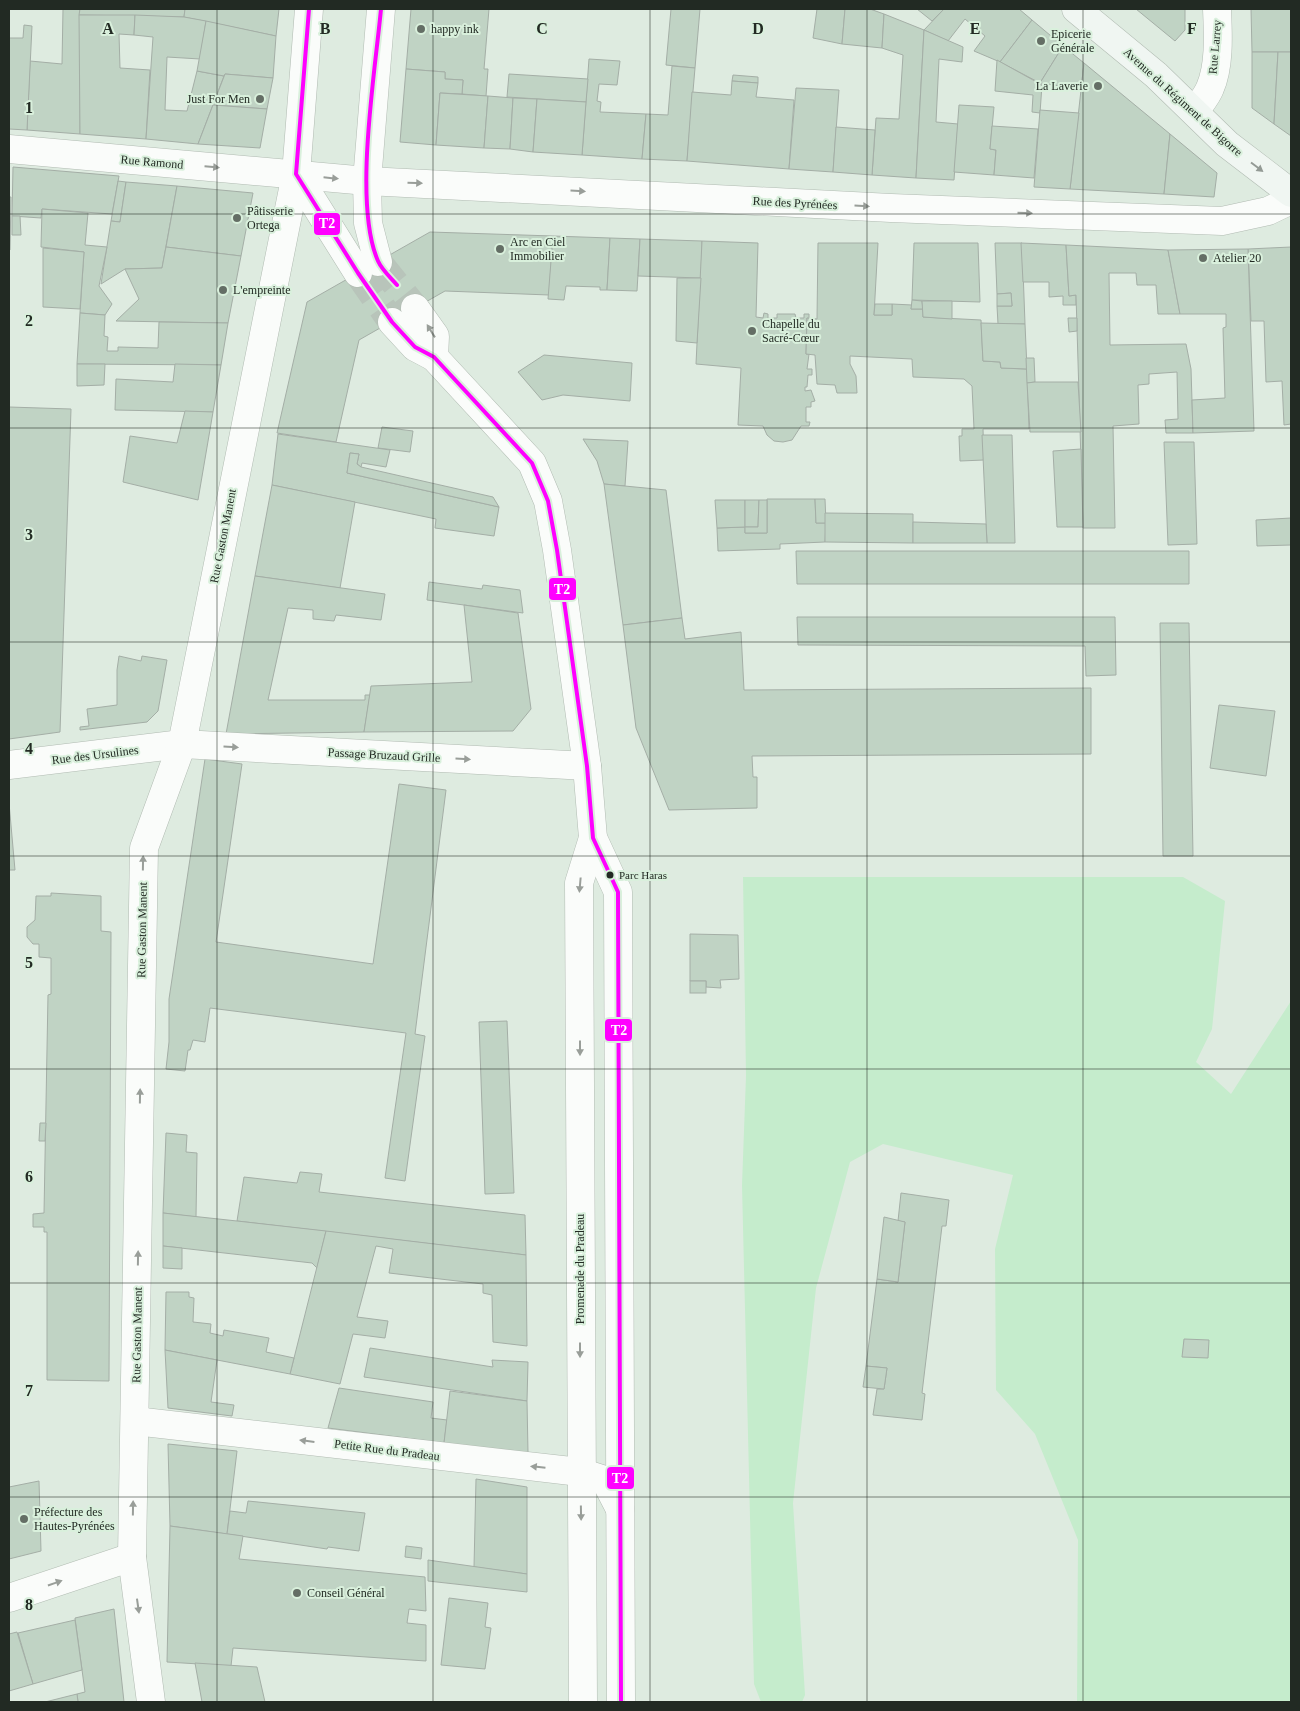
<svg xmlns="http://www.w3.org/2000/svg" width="1300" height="1711" font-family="Georgia,serif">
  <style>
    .green { fill: #c5eccc }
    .building { fill: #c0d3c4; stroke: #a4aea6 }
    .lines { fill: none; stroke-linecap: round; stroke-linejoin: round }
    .tertiary-tunnel { stroke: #b8c4ba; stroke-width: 28; stroke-dasharray: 28 14; stroke-linecap: butt }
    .minor-casing { stroke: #b1bbb2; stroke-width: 29 }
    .tertiary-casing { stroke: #b1bbb2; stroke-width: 29 }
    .secondary-casing { stroke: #b1bbb2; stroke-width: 29 }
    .minor { stroke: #fafcfa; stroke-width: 28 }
    .tertiary { stroke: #fafcfa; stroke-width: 28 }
    .secondary { stroke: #f0f6f2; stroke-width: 28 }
    .bus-1-casing { stroke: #d9f0dc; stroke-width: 8 }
    .bus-1 { stroke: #f0f; stroke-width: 4 }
    .oneway { fill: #999e99 }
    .oneway2 { fill: #939a95 }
    .grid { fill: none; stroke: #222a23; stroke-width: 1; stroke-opacity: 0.55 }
    .poi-dot { fill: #646e65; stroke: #d9f0dc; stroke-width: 2 }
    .bus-dot { fill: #222a23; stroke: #d9f0dc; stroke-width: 2 }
    .labels { text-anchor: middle; stroke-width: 4; stroke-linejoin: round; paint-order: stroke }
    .bus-label { font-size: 11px; fill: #222a23; stroke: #d9f0dc; text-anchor: start }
    .poi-label { font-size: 12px; fill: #222a23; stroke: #d9f0dc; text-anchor: start }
    .street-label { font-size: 12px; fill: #222a23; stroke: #d9f0dc }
    .grid-label { font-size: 16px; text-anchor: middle; font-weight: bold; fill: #222a23; stroke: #d9f0dc; stroke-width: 4; stroke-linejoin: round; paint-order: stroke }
    .line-badge { stroke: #d9f0dc; stroke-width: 2 }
    .badge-label { font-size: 14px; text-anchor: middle; font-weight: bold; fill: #fff }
  </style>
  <rect width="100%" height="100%" fill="#deebe0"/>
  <path class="green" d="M743 877H1183L1225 901 1212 1029 1196 1062 1231 1094 1291 1001V1702H1077L1078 1540 1035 1434 996 1390 995 1249 1013 1175 883 1144 850 1162 816 1288 793 1503 805 1695 802 1702H761L754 1684 742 1185 746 1076Z"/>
  <g class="building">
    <path d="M63 9H80V134L27 130 30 61 62 64Z"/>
    <path d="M80 9H185L184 17 79 15Z"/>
    <path d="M185 9H279L276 36 184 17Z"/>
    <path d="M411 9H489L484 69H488L486 96 462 94 463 80 445 79V72L406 69Z"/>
    <path d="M671 9H700L695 68 666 65Z"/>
    <path d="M817 9H845L842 44 813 38Z"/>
    <path d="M845 9H870L884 14 882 48 842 44Z"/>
    <path d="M917 9H944L932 21Z"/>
    <path d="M944 9H1019L1032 20 1000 62 974 51 985 36 965 19 948 41 924 30Z"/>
    <path d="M1136 9H1185V30L1175 41Z"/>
    <path d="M1251 9H1291V52H1252Z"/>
    <path d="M884 14 924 30 916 178 872 175 876 118 899 119 903 55 882 48Z"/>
    <path d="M79 15H135L134 35 119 34 120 68 150 70 146 139 80 134Z"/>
    <path d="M135 15 184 17 206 21 200 59 167 57 165 110 187 111 197 71 224 76 198 144 146 139 153 37 134 35Z"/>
    <path d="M1032 20 1063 46 1040 83 1000 62Z"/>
    <path d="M206 21 276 36 273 78 225 74 224 76 197 71Z"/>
    <path d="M24 25 32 26 27 130 9 129V38H23Z"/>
    <path d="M924 30 963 47 962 62 939 59 936 122 958 124 954 180 916 178Z"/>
    <path d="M1063 46 1084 63 1081 89 1040 83Z"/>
    <path d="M1252 52H1278L1274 124 1252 108Z"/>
    <path d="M1278 52H1291V136L1274 124Z"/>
    <path d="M589 59 620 61 617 85 599 84 597 101 601 102 600 112 646 114 642 159 582 155Z"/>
    <path d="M997 60 1042 85 1040 113 1032 112 1033 95 995 91Z"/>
    <path d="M1084 63 1170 134 1164 194 1070 189Z"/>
    <path d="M672 66 695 68 687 161 642 159 646 114 668 115Z"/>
    <path d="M406 69 445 72V79L463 80 462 94 440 93 436 145 400 142Z"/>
    <path d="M225 74 273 78 267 109 213 105Z"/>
    <path d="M509 74 588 79 586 102 507 97Z"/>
    <path d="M733 75 758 77V83L732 81Z"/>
    <path d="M732 81 758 83 756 97 794 100 789 169 687 161 692 92 731 95Z"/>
    <path d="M796 88 839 90 833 172 789 169Z"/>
    <path d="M440 93 488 96 484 148 436 145Z"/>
    <path d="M488 96 513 98 510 149 484 148Z"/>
    <path d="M513 98 537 99 533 152 510 149Z"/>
    <path d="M537 99 586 102 582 155 533 152Z"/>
    <path d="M213 105 267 109 260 148 198 144Z"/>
    <path d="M959 105 994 107 990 149 996 150 994 175 954 172Z"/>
    <path d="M1040 110 1079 113 1070 189 1034 187Z"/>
    <path d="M992 126 1038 129 1034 178 994 175 996 150 990 149Z"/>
    <path d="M836 127 875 130 872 175 833 172Z"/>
    <path d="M1170 134 1217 173 1214 197 1164 194Z"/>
    <path d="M13 167 119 176 112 214 42 209 41 218 12 216Z"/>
    <path d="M118 181 126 182 120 222 111 221Z"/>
    <path d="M126 182 177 186 162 268 125 269 101 284 111 221 120 222Z"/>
    <path d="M177 186 253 193 241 256 166 247Z"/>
    <path d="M9 197H11L10 250H9Z"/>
    <path d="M42 209 88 213 85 245 107 247 99 286 112 304 105 315 80 313 84 252 41 247Z"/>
    <path d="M12 216H20L21 235H12Z"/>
    <path d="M430 232 553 236 549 295 445 291 359 340 336 442 277 433 307 302Z"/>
    <path d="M553 236 610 238 607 290H600V287L566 286 564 300 548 299Z"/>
    <path d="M610 238 640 239 637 291 607 290Z"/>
    <path d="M640 239 702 241 701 278 638 276Z"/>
    <path d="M702 241 758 243 756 317 763 318 764 313 768 314V318H777V314H795L796 318H804V314H809V319L807 318 806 354H809L807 369H812V375H808L807 387H805V391L811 390 815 401 811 402V407H806V422H810L809 426H801L792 440 783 442 774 441 767 435 763 426 738 425 741 368 696 364Z"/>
    <path d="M818 243H878L874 315H892V304L912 305 911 309H923V317L981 320 983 361 1000 362 1001 368 1027 369 1029 429H983L984 460 960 461 959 436H962V429H974L972 386 964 379 913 377 912 359 850 356V364L856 376 857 393H837L835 385 817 384 815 355 806 354 807 318 817 319Z"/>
    <path d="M914 243H978L980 302 912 300Z"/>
    <path d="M995 243H1022L1025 324H998L997 306H1012L1011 293 997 294Z"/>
    <path d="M1021 243 1066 245 1069 296 1076 295V305H1063V296L1049 297V282H1023Z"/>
    <path d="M1066 245 1168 250 1180 314H1158L1156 285H1137L1136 273H1109L1110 345 1186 344 1191 369 1193 433H1166L1165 420 1178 419 1177 372 1149 374V384L1138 385 1139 424 1113 426 1115 528H1083L1076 295 1069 296Z"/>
    <path d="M166 247 241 256 228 323 116 321 139 299 125 269 162 268Z"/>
    <path d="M1291 247V424L1284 425 1282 381 1266 382 1264 321H1251L1248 249Z"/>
    <path d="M43 248 84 252 80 309 43 307Z"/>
    <path d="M1248 249 1254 431 1193 433 1192 400 1225 398 1223 328 1226 327V314H1180L1168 250Z"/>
    <path d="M677 278H701L697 343 676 341Z"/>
    <path d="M1011 293 1012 306H997V294Z"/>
    <path d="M912 300 922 301 923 309H911Z"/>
    <path d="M922 301H952V319L923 317Z"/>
    <path d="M875 304H892V315H874Z"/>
    <path d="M80 313 105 315 104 336 108 337 107 351H118V347L158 348 159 322 228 323 221 365 77 364Z"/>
    <path d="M1068 318H1077V331L1069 332Z"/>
    <path d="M981 323 1025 324 1027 369 1001 368 1000 362 983 361Z"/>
    <path d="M544 355 632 363 630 401 563 395 542 400 518 372Z"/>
    <path d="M1026 358H1034L1035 382 1027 383Z"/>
    <path d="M77 364H105L104 385 77 386Z"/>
    <path d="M175 364 221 365 213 412 115 410 116 379 173 382Z"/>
    <path d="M1035 382H1078L1081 432H1030L1027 383Z"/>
    <path d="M9 407 71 409 60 732 9 739Z"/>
    <path d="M185 411 213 412 198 500 123 482 130 436 177 443Z"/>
    <path d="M382 427 413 431 410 452 378 448Z"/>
    <path d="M278 434 390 450 386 467 362 463 361 467 357 464 359 454 350 453 347 473 499 507 494 536 435 528 436 519 272 485Z"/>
    <path d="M982 435H1012L1015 543H987Z"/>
    <path d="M583 439 628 441 625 486 604 484 597 461Z"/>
    <path d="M1164 442H1194L1197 544 1168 545Z"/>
    <path d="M1081 449 1083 527H1057L1053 451Z"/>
    <path d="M350 453 359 454 357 464 361 467 493 497 499 507 347 473Z"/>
    <path d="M604 484 666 490 682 618 623 625Z"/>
    <path d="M272 485 355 502 340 588 255 576Z"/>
    <path d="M767 499H815L816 523H826L825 542 780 544V549L718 551 717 528 745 527V533H767Z"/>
    <path d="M815 499H825L826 523H816Z"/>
    <path d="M715 500H745V527L717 528Z"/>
    <path d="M745 500H759L758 527H745Z"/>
    <path d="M759 500H767V533H745V527H758Z"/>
    <path d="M825 513 913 514V543L825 542Z"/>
    <path d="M1291 518V545L1257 546 1256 520Z"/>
    <path d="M913 522 986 524 987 543H913Z"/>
    <path d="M796 551H1189V584H797Z"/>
    <path d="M255 576 385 594 381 620 336 615 334 621 313 619V610L288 608 268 700H365V695H370L364 732 226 734Z"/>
    <path d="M429 582 482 589 483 585 520 590 523 613 427 600Z"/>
    <path d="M464 605 518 613 531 709 513 731 364 732 371 686 472 682Z"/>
    <path d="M797 617H1115L1116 675 1086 676 1085 646 798 645Z"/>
    <path d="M682 618 685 639 741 632 744 690 1091 688V754L752 756 753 777H757V808L669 810 636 728 623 625Z"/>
    <path d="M1160 623H1189L1193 856H1163Z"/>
    <path d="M119 656 141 661 142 656 167 660 158 711 147 722 80 730V727L89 726 87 709 117 705V670Z"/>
    <path d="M1219 705 1275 711 1266 776 1210 768Z"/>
    <path d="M205 759 242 764 216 942 373 964 399 784 446 790 415 1034 425 1036 405 1181 385 1178 406 1033 210 1008 205 1042 193 1040 190 1050H188L185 1071 166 1069 169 1042V999Z"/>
    <path d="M9 803 15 870H9Z"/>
    <path d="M51 893 101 896V931L111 932 109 1381 47 1380V1232H44V1227H33V1214L44 1213 48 995 51 994V958L39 957V944H33L27 937V927L35 920 36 896H51Z"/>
    <path d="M690 934 738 935 739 979 720 980 721 988 706 987V981H690Z"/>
    <rect x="690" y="981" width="16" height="12"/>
    <path d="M507 1021 514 1193 485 1194 479 1022Z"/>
    <path d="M40 1123H46L45 1141H39Z"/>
    <path d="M166 1133 187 1135 186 1152 197 1153 196 1217 163 1213Z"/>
    <path d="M300 1172 322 1174 319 1192 525 1215 526 1255 237 1221 244 1177 297 1183Z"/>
    <path d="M901 1193 949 1200 946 1226H942L922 1393 925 1394 922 1420 873 1415 877 1389H884L887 1368 866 1366 877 1279 898 1282 905 1222 898 1221Z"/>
    <path d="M163 1213 237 1221 326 1231 317 1268 312 1263 163 1246Z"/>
    <path d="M884 1217 905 1222 898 1282 877 1279Z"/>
    <path d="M326 1231 526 1255 527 1346 493 1342 492 1295 483 1293V1284L389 1273 393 1249 376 1246 357 1317 388 1321 385 1338 353 1334 340 1384 290 1374Z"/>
    <path d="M163 1246 182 1248V1269L163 1268Z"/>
    <path d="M166 1292H189V1297L194 1298 193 1322 211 1324 210 1333 223 1336 224 1330 269 1338 266 1352 294 1358 290 1374 165 1350Z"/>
    <path d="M1184 1339 1209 1340 1208 1358 1182 1357Z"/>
    <path d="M370 1348 493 1367 492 1360 528 1362 527 1401 364 1377Z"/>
    <path d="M165 1350 217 1360 211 1402 234 1405 232 1416 168 1408Z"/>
    <path d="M866 1366 887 1368 884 1389 863 1387Z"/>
    <path d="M339 1388 433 1402 431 1418 447 1420 444 1443 328 1428Z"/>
    <path d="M450 1391 527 1401 528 1453 444 1443Z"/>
    <path d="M168 1444 237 1451 227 1534 170 1526Z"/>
    <path d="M476 1479 527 1487V1574L474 1567Z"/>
    <path d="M39 1481 41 1551 9 1559V1487Z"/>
    <path d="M248 1501 365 1513 359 1551 328 1547 327 1549 227 1534 230 1511 246 1513Z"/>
    <path d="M170 1526 243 1536 239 1559 425 1577 426 1611 409 1609 407 1623 426 1625V1661L233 1648 231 1666 167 1662Z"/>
    <path d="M406 1546 422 1548 421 1559 405 1557Z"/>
    <path d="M428 1560 527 1574V1592L428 1581Z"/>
    <path d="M449 1598 488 1603 485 1627 491 1628 485 1669 441 1665Z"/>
    <path d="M114 1609 124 1702H78L77 1694 85 1692 75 1618Z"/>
    <path d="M75 1620 82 1670 33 1684 18 1633Z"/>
    <path d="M17 1632 33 1684 9 1691V1634Z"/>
    <path d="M195 1663 257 1667 265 1702H202Z"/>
    <path d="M77 1694 78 1702H45Z"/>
  </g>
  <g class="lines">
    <g class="tertiary-tunnel">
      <path d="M378 262 415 308"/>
      <path d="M358 273 392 322"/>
    </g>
    <g class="minor-casing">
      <g id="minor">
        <path d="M1195 111C1200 104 1207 96 1210 88 1220 65 1218 33 1217 9"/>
        <path d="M9 149 367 181 891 208 1222 221 1268 211 1291 200"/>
        <path d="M9 765 182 744 587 766"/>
        <path d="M135 1421 580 1472 605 1480 620 1509"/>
        <path d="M9 1598 132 1557"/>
        <path d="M151 1702 132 1557 144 848 182 744 296 174"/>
      </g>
    </g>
    <g class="tertiary-casing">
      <g id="tertiary">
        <path d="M309 9 296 174 358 273"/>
        <path d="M378 262 368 223 367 181 381 9"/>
        <path d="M415 308 435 336 434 357"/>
        <path d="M392 322 415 347 434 357 532 463 548 501 557 550 587 766 593 838 618 892 621 1702"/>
        <path d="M583 1702 579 883 593 838"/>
      </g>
    </g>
    <g class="secondary-casing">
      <path id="secondary" d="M1076 9 1156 75 1227 144 1291 193"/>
    </g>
    <use href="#minor" class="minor"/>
    <use href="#tertiary" class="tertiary"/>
    <use href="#secondary" class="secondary"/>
    <g class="bus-1-casing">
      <g id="bus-1">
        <path d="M309 9 296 174 358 273 392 322 415 347 434 357 532 463 548 501 557 550 587 766 593 838 618 892 621 1702"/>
        <path d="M381 9C375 73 353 204 378 261 382 270 391 278 397 285"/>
      </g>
    </g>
    <use href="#bus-1" class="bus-1"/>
  </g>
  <defs><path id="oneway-solid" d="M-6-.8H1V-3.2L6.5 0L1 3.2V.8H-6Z" transform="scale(1.25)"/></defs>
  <g class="oneway">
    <use href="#oneway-solid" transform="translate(212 167) rotate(5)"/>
    <use href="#oneway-solid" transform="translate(331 178) rotate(6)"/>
    <use href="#oneway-solid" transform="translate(415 183) rotate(2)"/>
    <use href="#oneway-solid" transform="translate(578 191) rotate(3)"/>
    <use href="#oneway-solid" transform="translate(862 206) rotate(3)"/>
    <use href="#oneway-solid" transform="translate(1025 213) rotate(2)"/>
    <use href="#oneway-solid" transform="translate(431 331) rotate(-122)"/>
    <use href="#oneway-solid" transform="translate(231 747) rotate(3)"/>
    <use href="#oneway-solid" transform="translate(463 759) rotate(3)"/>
    <use href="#oneway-solid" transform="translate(143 863) rotate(-89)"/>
    <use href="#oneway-solid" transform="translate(580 885) rotate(95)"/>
    <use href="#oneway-solid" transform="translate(580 1048) rotate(90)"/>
    <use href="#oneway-solid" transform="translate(140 1096) rotate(-89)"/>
    <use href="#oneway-solid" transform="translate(138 1258) rotate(-89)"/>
    <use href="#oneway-solid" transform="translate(580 1350) rotate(90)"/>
    <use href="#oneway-solid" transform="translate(307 1441) rotate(-173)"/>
    <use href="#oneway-solid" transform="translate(538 1467) rotate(-174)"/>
    <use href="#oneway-solid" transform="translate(133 1508) rotate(-89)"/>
    <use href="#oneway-solid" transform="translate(581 1513) rotate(89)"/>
    <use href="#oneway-solid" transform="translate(55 1583) rotate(-19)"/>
    <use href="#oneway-solid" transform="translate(138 1606) rotate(82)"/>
  </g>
  <use class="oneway2" href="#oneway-solid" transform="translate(1257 167) rotate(37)"/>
  <path class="grid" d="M217 9V1702M433 9V1702M650 9V1702M867 9V1702M1083 9V1702M9 214H1291M9 428H1291M9 642H1291M9 856H1291M9 1069H1291M9 1283H1291M9 1497H1291"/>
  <g class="poi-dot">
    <circle cx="421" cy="29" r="5"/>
    <circle cx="1041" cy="41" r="5"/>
    <circle cx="1098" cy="86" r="5"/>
    <circle cx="260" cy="99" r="5"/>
    <circle cx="237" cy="218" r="5"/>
    <circle cx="500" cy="249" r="5"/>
    <circle cx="1203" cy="258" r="5"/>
    <circle cx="223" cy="290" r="5"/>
    <circle cx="752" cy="331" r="5"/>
    <circle cx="24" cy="1519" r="5"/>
    <circle cx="297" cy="1593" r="5"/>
  </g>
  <circle class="bus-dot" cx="610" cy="875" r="4.5"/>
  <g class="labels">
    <g class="bus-label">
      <text x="619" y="879">Parc Haras</text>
    </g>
    <g class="poi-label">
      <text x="431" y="33">happy ink</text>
      <text x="1051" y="38">Epicerie<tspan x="1051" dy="14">Générale</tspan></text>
      <text x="1088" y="90" text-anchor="end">La Laverie</text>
      <text x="250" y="103" text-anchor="end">Just For Men</text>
      <text x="247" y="215">Pâtisserie<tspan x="247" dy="14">Ortega</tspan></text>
      <text x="510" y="246">Arc en Ciel<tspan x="510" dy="14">Immobilier</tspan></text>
      <text x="1213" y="262">Atelier 20</text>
      <text x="233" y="294">L'empreinte</text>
      <text x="762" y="328">Chapelle du<tspan x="762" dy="14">Sacré-Cœur</tspan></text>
      <text x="34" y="1516">Préfecture des<tspan x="34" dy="14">Hautes-Pyrénées</tspan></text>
      <text x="307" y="1597">Conseil Général</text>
    </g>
    <g class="street-label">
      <text transform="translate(1215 47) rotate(-85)" y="4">Rue Larrey</text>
      <text transform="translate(1183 102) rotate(42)" y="4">Avenue du Régiment de Bigorre</text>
      <text transform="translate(152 162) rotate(5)" y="4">Rue Ramond</text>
      <text transform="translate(795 203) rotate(3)" y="4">Rue des Pyrénées</text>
      <text transform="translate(223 536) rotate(-79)" y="4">Rue Gaston Manent</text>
      <text transform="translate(95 755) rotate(-7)" y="4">Rue des Ursulines</text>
      <text transform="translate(384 755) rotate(3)" y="4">Passage Bruzaud Grille</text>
      <text transform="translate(142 930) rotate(-89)" y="4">Rue Gaston Manent</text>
      <text transform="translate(580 1269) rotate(-90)" y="4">Promenade du Pradeau</text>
      <text transform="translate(137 1335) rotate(-89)" y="4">Rue Gaston Manent</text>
      <text transform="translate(387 1450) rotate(7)" y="4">Petite Rue du Pradeau</text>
    </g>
  </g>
  <g class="grid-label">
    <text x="108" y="34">A</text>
    <text x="325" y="34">B</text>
    <text x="542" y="34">C</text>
    <text x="758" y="34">D</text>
    <text x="975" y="34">E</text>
    <text x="1192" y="34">F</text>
    <text x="29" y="113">1</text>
    <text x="29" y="326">2</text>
    <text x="29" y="540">3</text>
    <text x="29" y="754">4</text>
    <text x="29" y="968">5</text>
    <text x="29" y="1182">6</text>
    <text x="29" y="1396">7</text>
    <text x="29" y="1610">8</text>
  </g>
  <g class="line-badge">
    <rect x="313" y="212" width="28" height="24" rx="5" fill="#f0f"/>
    <rect x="548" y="577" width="29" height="24" rx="5" fill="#f0f"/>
    <rect x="604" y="1018" width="29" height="24" rx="5" fill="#f0f"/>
    <rect x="606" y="1466" width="29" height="24" rx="5" fill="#f0f"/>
  </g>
  <g class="badge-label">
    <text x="327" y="228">T2</text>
    <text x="562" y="594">T2</text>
    <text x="619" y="1035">T2</text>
    <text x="620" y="1483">T2</text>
  </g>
  <rect width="1300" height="1711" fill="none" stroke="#222a23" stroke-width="20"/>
</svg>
